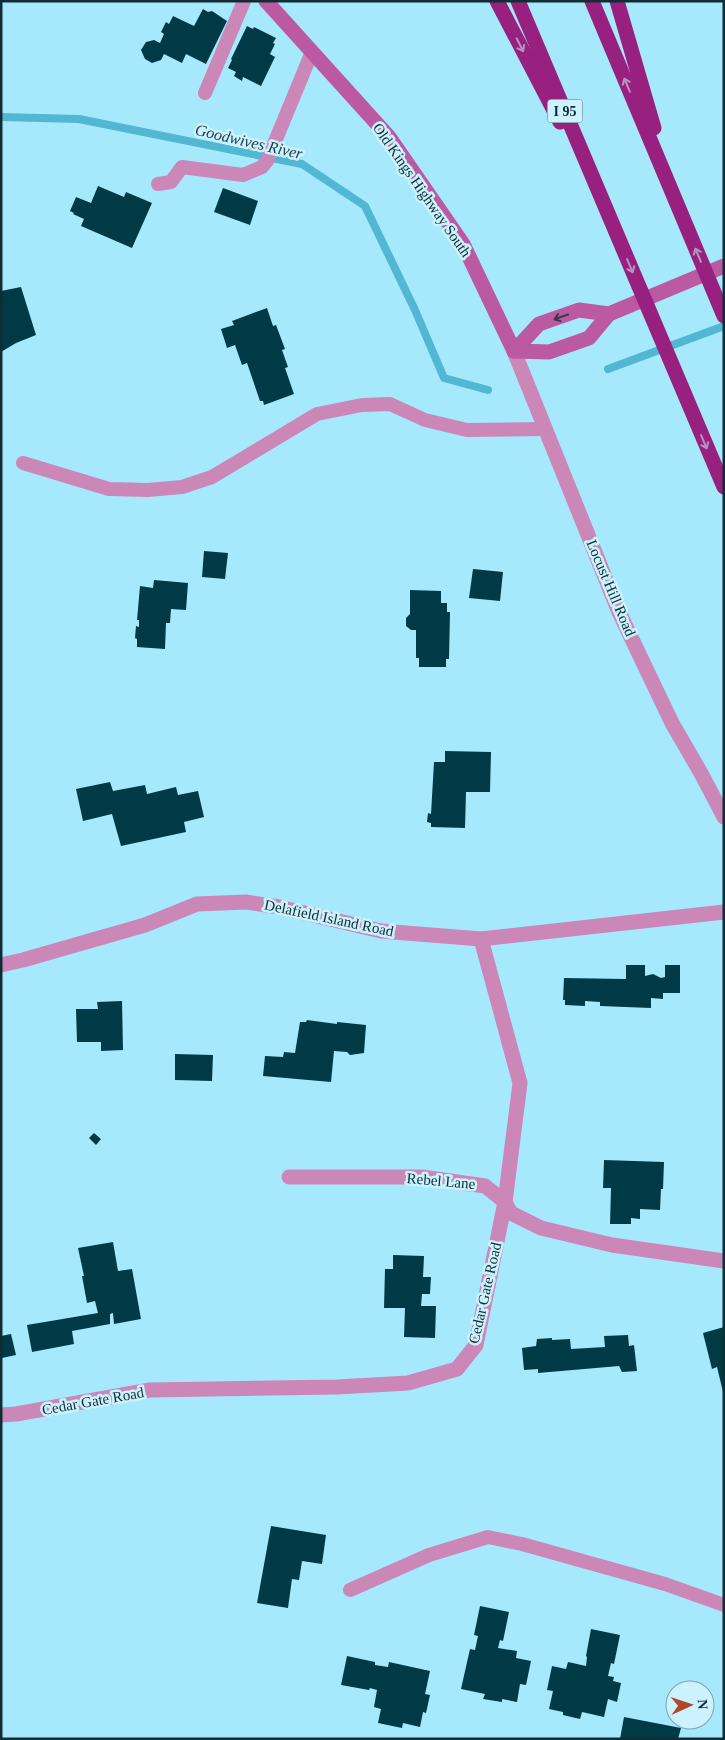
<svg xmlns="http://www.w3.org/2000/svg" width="725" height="1740" font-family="'Times New Roman',serif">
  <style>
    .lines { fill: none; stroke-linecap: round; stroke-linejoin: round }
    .stream { stroke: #52b7d2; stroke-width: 8 }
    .building { fill: #003a47 }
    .lane { stroke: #cb87b7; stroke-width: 14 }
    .street { stroke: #cb87b7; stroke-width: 15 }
    .secondary { stroke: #bc59a3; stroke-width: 15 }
    .highway { stroke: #98207e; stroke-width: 15 }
    .oneway { stroke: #b494c4 }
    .oneway2 { stroke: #3c3750 }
    .labels { text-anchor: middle; stroke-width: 5; stroke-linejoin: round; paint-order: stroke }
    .shield { fill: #cbf2fe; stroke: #496771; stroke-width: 1 }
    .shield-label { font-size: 14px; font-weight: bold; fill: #112c34 }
    .street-label { font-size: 15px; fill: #112c34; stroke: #cbf2fe }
    .water-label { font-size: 16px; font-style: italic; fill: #23424b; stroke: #cbf2fe }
  </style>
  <rect width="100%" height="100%" fill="#a6e9fd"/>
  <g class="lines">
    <g class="stream">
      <path d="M1 117 79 119 302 164 365 206 415 310 444 378 488 390"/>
      <path d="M608 369 724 326"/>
    </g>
  </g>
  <g class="building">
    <path d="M203 9 208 12 212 11 227 21 206 64 186 54 182 63 164 54 161 60 152 63 145 59 141 50 146 42 154 40 160 43 164 34 161 32 166 22 169 24 173 16 194 26Z"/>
    <path d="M247 26 253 29 254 27 276 38 273 43 275 44 270 54 275 57 261 86 243 77 242 81 234 76 236 72 228 68 232 60 231 59Z"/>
    <path d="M98 186 124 197 126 192 152 203 132 248 81 226 84 219 73 214 74 213 70 211 76 197 91 203Z"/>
    <path d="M223 188 258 201 250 225 214 212Z"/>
    <path d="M21 287 36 335 16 343 1 352V291Z"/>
    <path d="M267 308 273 326 276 325 285 349 282 350 288 367 285 368 294 394 264 405 263 401H260L247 363 242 365 235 345 227 348 221 329 234 325 232 321Z"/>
    <path d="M204 551 228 553 225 579 202 577Z"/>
    <path d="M473 569 503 572 500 601 469 598Z"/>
    <path d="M154 580 188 583 186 610 171 609 170 623H166L165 649 137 647V639L135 638 136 626 139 627V620H137L140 586 153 588Z"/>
    <path d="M410 590 441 591V603H447V612H450L449 659H446V667H419V658H416V630H411L406 626V618L410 614Z"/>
    <path d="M445 751 491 752 490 792H466L465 828 431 827V823L427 822 428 813 431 814 434 762H445Z"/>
    <path d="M110 782 113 791 145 785 147 794 176 787 178 795 198 791 204 817 184 822 186 832 121 846 112 814 83 821 76 789Z"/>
    <path d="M626 965H645V976L653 974 661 978 665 977V965H680V993H663V999L651 998V1008L600 1006V1002L585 1001V1006L565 1005V1000H563L564 978 626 979Z"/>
    <path d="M122 1001 123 1050 101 1051V1042H77L76 1009H98L97 1002Z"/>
    <path d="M307 1020 337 1024V1022L366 1025 364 1053 350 1055 347 1052 334 1051 331 1082 263 1076 265 1056 283 1057 284 1052 295 1053 300 1022H306Z"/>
    <path d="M175 1054 213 1055 212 1081 175 1080Z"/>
    <path d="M94 1133 101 1139 96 1145 89 1138Z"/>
    <path d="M604 1160 664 1162 663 1189H661L660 1210 640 1209V1219L631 1218V1224H610L611 1188H603Z"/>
    <path d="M113 1242 118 1271 132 1269 141 1319 114 1324 113 1313 110 1314V1324L72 1331 74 1344 32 1352 27 1325 98 1313 95 1301 87 1303 82 1276H84L78 1248Z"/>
    <path d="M393 1255 424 1256 423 1277H431L430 1294H422L421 1306H436L435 1338 404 1337 405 1308H384L385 1269H393Z"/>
    <path d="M724 1327V1392H723L717 1367 712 1369 703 1333Z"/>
    <path d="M11 1334 16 1355 2 1358 1 1336Z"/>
    <path d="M628 1335 629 1346 634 1345 637 1371 622 1372 619 1366 538 1373V1369L524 1370 522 1348 536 1346 537 1339 552 1338V1340L570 1339 571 1349 605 1347 604 1336Z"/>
    <path d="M271 1526 326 1535 322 1564 302 1561 299 1580 292 1579 288 1608 257 1603Z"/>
    <path d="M480 1606 509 1612 503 1641 500 1640 498 1648 517 1651 516 1658 531 1661 526 1685 520 1684 517 1702 502 1699V1702L483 1699 485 1694 461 1689 470 1649 475 1650 478 1636 474 1635Z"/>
    <path d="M591 1629 620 1635 614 1664 611 1663 608 1676 614 1677 613 1681 621 1683 617 1702 608 1699 604 1717 582 1712 580 1719 563 1715V1712L549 1709 553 1691 547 1690 552 1666 566 1669 568 1662 586 1666 587 1657 586 1656Z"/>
    <path d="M347 1656 375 1662V1665L388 1667 389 1662 430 1671 425 1694 430 1695 426 1713 423 1712 420 1727 403 1723 402 1728 378 1723 381 1709 374 1707 377 1690 370 1688 369 1690 341 1685Z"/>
    <path d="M624 1717 681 1728 678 1739H620Z"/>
  </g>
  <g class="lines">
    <g class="lane">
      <path d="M205 93 244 1"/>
      <path d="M158 184 171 182 182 167 243 175 262 167 267 161 312 52"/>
      <path d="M23 463 109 489 148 490 182 487 212 477 317 414 362 405 390 404 425 420 467 430 545 429"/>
      <path d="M350 1590 429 1555 488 1537 522 1544 665 1584 724 1605"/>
    </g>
    <g class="street">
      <path d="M514 351 619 612 672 723 702 775 724 817"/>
      <path d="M1 965 23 960 145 925 197 904 246 902 279 907 381 931 481 939 724 912"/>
      <path d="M289 1177H422L485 1186 505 1202 511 1213 541 1228 612 1245 724 1261"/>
      <path d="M1 1415 16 1414 150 1390 337 1387 408 1383 457 1369 476 1345 505 1202 520 1083 481 939"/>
    </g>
    <g class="secondary">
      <path d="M266 1 389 137 463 244 514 351"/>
      <path d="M514 351 549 352 589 338 609 314 724 266"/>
      <path d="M514 351 539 324 579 310 609 314"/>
    </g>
    <g class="highway">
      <path d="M497 1 560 122"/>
      <path d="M518 1 724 487"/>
      <path d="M592 1 724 316"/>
      <path d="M617 1 654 128"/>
    </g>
  </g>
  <defs><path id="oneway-shaft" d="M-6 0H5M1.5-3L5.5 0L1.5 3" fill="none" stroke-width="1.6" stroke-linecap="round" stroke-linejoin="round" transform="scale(1.25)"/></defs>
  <g class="oneway">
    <use href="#oneway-shaft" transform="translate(520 45) rotate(63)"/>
    <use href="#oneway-shaft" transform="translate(627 85) rotate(-113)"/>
    <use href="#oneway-shaft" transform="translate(698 255) rotate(-113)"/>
    <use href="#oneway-shaft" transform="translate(630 266) rotate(67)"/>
    <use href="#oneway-shaft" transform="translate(704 442) rotate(67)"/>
  </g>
  <use class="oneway2" href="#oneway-shaft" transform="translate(561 317) rotate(161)"/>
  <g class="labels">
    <rect class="shield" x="547.5" y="99.5" width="35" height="23" rx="4"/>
    <g class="shield-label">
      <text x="565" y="116">I 95</text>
    </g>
    <g class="street-label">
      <text transform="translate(422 190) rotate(55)" y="5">Old Kings Highway South</text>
      <text transform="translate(611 588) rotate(67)" y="5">Locust Hill Road</text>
      <text transform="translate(329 918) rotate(12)" y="5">Delafield Island Road</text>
      <text transform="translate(441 1181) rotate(5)" y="5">Rebel Lane</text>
      <text transform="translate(485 1293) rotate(-77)" y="5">Cedar Gate Road</text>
      <text transform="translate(93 1401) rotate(-10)" y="5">Cedar Gate Road</text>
    </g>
    <g class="water-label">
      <text transform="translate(249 141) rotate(13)" y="6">Goodwives River</text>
    </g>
  </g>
  <rect width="725" height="1740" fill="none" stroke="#112c34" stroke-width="5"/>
  <g transform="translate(690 1705) rotate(87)"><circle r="24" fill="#cbf2fe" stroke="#81a3ad"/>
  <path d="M0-4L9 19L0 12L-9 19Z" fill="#b14926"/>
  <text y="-8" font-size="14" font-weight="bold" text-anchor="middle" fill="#112c34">N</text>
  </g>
</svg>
